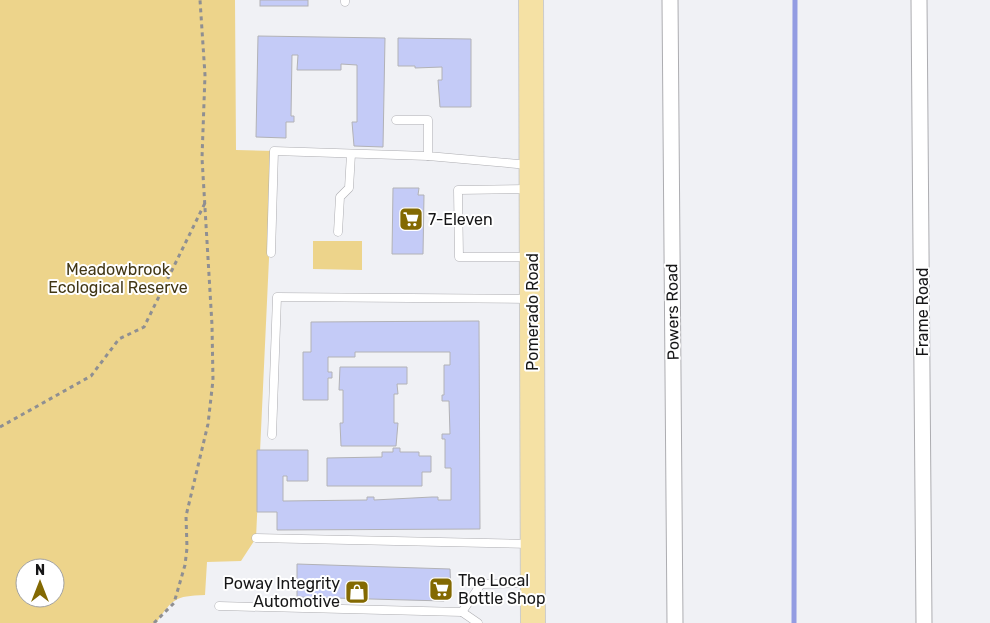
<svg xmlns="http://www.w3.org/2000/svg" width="990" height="623" font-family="Rubik,sans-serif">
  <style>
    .green { fill: #edd48b; fill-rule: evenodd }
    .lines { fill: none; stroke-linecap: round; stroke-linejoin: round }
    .stream { stroke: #939ce2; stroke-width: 5 }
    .building { fill: #c4cbf7; stroke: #b2b2b6 }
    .service-casing { stroke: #adadb1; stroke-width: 9 }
    .minor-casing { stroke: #adadb1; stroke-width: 17 }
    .primary-casing { stroke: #ccc; stroke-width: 26 }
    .path { stroke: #8f8f92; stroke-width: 3; stroke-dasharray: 4 4; stroke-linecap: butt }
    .service { stroke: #fff; stroke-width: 8 }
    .minor { stroke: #fff; stroke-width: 15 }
    .primary { stroke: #f5e1a4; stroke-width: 24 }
    .labels { text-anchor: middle; stroke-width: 4; stroke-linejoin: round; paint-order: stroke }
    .poi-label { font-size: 16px; fill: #161617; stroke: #fff; text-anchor: start }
    .park-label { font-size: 16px; fill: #423715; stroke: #fff }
    .street-label { font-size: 16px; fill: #161617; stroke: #fff }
  </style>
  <rect width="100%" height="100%" fill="#f0f1f5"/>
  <g class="green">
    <path d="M0 0H235L236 150 274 151 256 538 241 561 207 562 205 595C174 596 173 599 156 623H0ZM25 568H55V598H25Z"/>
    <path d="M313 241H362V270L313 269Z"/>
  </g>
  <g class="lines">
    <path class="stream" d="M794 623 795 0"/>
  </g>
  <g class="building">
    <rect x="260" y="0" width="48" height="6"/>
    <path d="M258 36 385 38 383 147 354 146 352 122H357V65L341 64V70H297L298 55H292L291 116H294V122H286V138L256 137Z"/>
    <path d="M398 38 471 39V107H440L438 80H442V67L415 68V66H398Z"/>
    <path d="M393 188H419L418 195H424L423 254H392Z"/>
    <path d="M479 321 480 529 277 530V512H257V450H308V481H287V476H283V501L367 500V497H374V500L432 497H438V500H451V468H445V439H442V434H450L449 401H442V395H444V365H450V352H355V357H328V372H332V378H328V400H303V352H311V322Z"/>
    <path d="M340 367H407V384H397L398 394H394V423H398L396 446H341L340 423H343V390H339Z"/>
    <path d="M393 448H400V452H419V456H431V472H422V486H327V458L382 457V452H393Z"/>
    <path d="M297 564 450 569 451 595 444 601 297 597Z"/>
  </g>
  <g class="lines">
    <g class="service-casing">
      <g id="service">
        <path d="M345 2V0"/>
        <path d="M396 120H428V156L529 165"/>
        <path d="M338 232 340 197 349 188 351 154"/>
        <path d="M271 253 274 151 428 156"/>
        <path d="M529 257H459L458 190 529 189"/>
        <path d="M272 435 277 297 530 299"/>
        <path d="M256 538 531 544"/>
        <path d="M219 606 462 612 481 584 531 583"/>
        <path d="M462 612 478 623"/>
      </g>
    </g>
    <g class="minor-casing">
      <g id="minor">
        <path d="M670 0 675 623"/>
        <path d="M919 0 924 623"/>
      </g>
    </g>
    <g class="primary-casing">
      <path id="primary" d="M531 0 533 623"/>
    </g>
    <g class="path">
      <path d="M0 427 91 376 119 339 144 327 205 203"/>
      <path d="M154 623 174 603 185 565 187 548 186 516 208 424 213 380 212 325 202 158 205 75 200 0"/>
    </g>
    <use href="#service" class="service"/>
    <use href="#minor" class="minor"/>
    <use href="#primary" class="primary"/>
  </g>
  <defs>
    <g id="supermarket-square" transform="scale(1.25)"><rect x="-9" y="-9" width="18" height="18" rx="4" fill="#836902" stroke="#fff"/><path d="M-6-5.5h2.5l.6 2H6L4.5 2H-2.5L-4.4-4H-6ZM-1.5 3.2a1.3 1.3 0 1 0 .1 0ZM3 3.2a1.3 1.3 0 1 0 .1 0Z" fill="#fff"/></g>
    <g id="shop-square" transform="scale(1.25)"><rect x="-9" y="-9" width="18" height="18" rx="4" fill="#836902" stroke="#fff"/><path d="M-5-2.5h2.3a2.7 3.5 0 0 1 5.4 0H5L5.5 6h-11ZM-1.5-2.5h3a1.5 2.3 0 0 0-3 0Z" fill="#fff"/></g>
  </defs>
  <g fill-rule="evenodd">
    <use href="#supermarket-square" x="411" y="219"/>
    <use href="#supermarket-square" x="441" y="589"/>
    <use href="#shop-square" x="357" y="592"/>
  </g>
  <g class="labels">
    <g class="poi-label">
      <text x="428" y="225">7-Eleven</text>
      <text x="458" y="586">The Local<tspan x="458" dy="18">Bottle Shop</tspan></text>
      <text x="340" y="589" text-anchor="end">Poway Integrity<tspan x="340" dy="18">Automotive</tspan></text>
    </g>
    <g class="park-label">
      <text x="118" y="275">Meadowbrook<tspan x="118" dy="18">Ecological Reserve</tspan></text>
    </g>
    <g class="street-label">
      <text transform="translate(532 312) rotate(-90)" y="6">Pomerado Road</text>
      <text transform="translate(672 312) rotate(-91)" y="6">Powers Road</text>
      <text transform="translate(922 312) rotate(-90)" y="6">Frame Road</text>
    </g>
  </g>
  <g transform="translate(40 583)"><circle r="24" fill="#ffffff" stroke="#a2a2a2"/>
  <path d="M0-4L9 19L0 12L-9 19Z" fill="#836902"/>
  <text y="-8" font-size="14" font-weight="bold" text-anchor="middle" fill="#161617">N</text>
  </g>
</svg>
